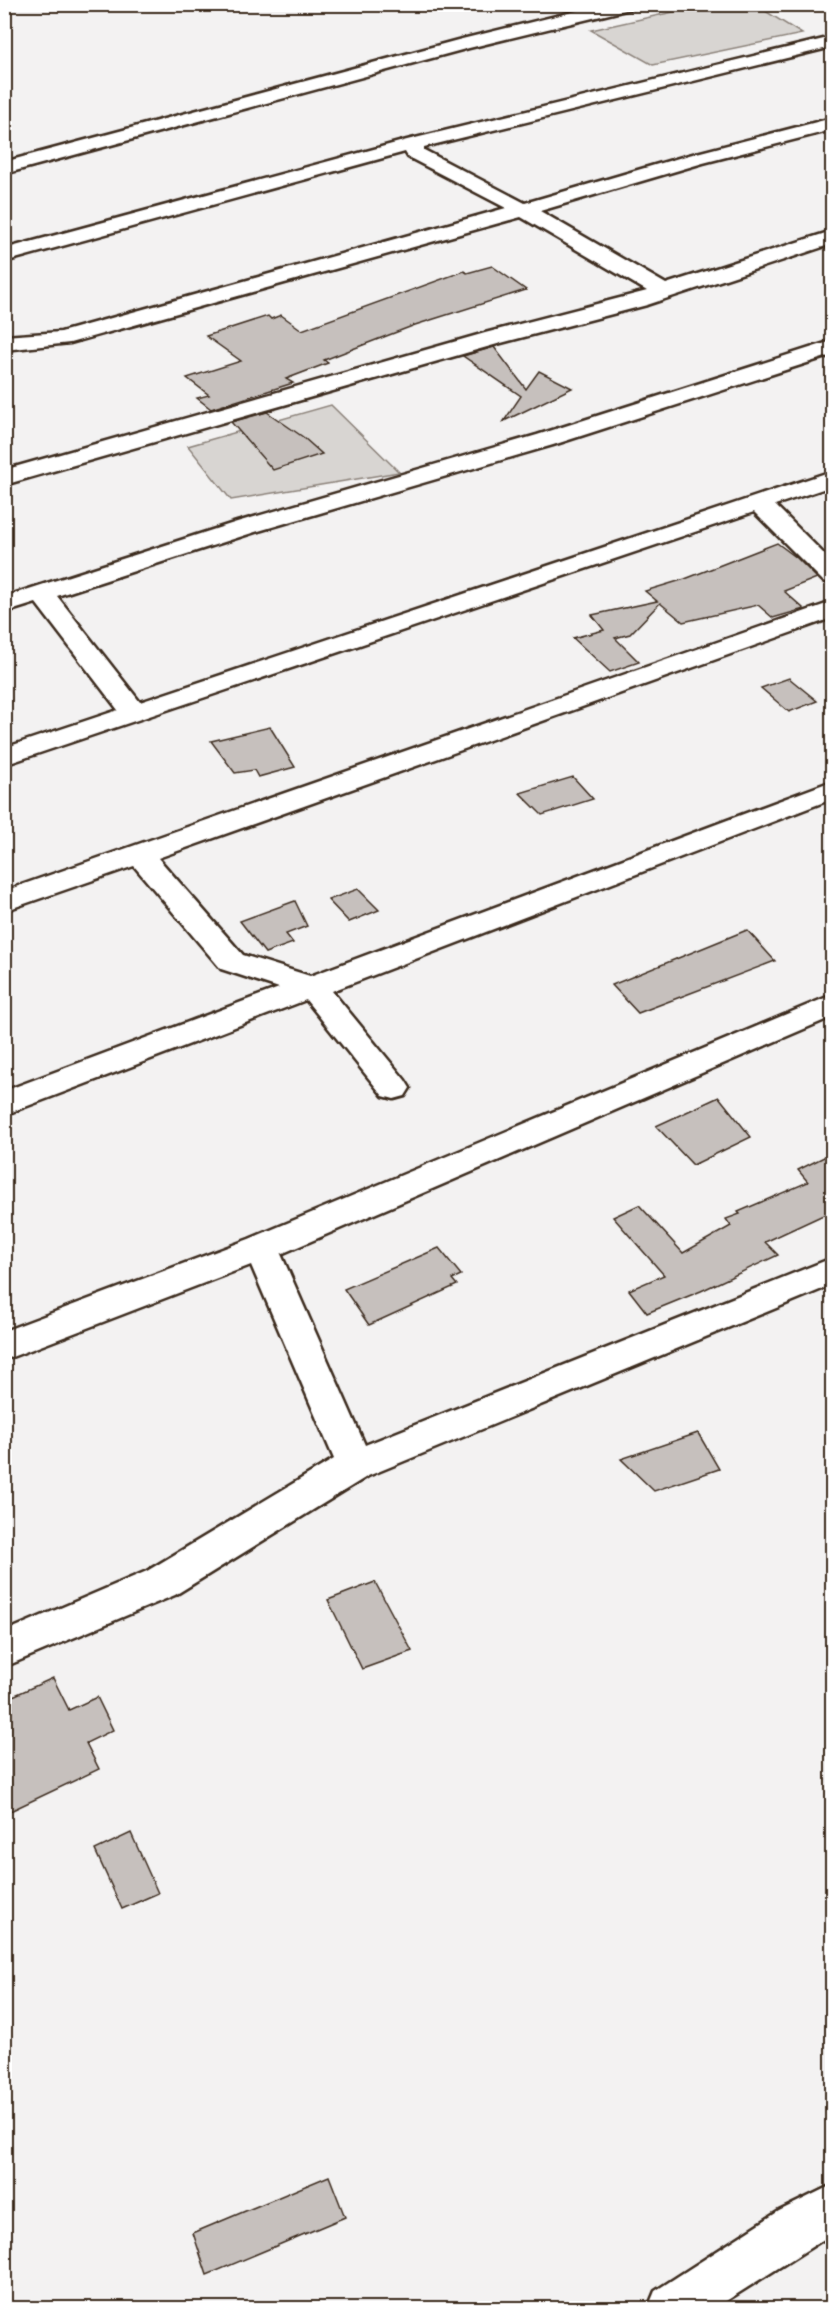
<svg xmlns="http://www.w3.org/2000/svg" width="837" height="2313" font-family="'Shantell Sans',sans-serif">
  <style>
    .green { fill: #d8d5d2; stroke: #8a8078; stroke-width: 1.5 }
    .building { fill: #c6c0bd; stroke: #3b2a1e; stroke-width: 1.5 }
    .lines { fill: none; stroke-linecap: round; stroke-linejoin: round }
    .minor-casing { stroke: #3b2a1e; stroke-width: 5 }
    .minor { fill: #fff; fill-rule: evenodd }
  </style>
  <rect width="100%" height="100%" fill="#f3f2f2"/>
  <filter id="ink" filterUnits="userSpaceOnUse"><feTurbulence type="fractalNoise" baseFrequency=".0167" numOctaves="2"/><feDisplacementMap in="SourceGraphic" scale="12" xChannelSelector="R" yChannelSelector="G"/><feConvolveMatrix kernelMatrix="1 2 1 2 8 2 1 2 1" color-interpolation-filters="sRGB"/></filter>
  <g filter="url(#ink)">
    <g class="green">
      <path d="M754 4 802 34 653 65 591 30 705 5Z"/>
      <path d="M331 405 399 472 231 500 188 446Z"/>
    </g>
    <g class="building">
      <path d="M492 266 526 290 415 325 324 360 328 363 286 379 293 383 211 409 197 398 209 395 187 378 241 361 206 336 268 316 271 319 281 315 302 330 464 271 467 273Z"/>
      <path d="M494 347 526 389 539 371 572 388 504 421 521 396 463 356Z"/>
      <path d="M267 412 303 437 322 454 273 470 231 422Z"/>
      <path d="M777 543 797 558 817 578 784 591 804 609 773 618 758 605 683 622 660 603 630 634 615 638 639 662 610 672 573 638 604 630 592 615 657 601 645 591 685 579Z"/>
      <path d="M789 678 817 701 789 712 761 688Z"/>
      <path d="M270 727 295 767 258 777 254 770 235 773 211 741Z"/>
      <path d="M573 777 593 799 542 815 520 793Z"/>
      <path d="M358 889 379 910 349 922 328 900Z"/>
      <path d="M295 901 307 926 286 934 293 943 265 953 240 921Z"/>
      <path d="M747 930 775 961 638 1013 612 985Z"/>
      <path d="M719 1097 751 1137 693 1165 656 1126Z"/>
      <path d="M832 1153V1211L765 1242 778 1255 701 1291 647 1313 629 1290 664 1275 613 1217 639 1205 683 1253 731 1226 726 1219 740 1214 738 1212 808 1182 798 1170Z"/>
      <path d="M439 1248 461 1275 452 1279 457 1285 369 1325 344 1289Z"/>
      <path d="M698 1433 719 1469 654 1491 621 1459Z"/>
      <path d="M375 1582 412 1651 362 1669 328 1600Z"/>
      <path d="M53 1678 69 1710 97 1697 113 1730 86 1743 99 1769 4 1814V1700Z"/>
      <path d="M131 1833 158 1893 122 1909 95 1850Z"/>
      <path d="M329 2176 345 2217 207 2275 193 2233Z"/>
    </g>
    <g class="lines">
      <g class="minor-casing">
        <g id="minor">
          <path d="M605 4H636L634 8 469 48 4 174V162L458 40Z"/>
          <path d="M832 37V47L424 147V150L525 203 689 155 832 118V130L703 163 540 211 666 284 832 231V244L647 305 501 343 4 485V470L485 333 647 291 521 217 70 343 4 350V336L61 332 506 208 408 157 405 152 4 262V249L407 140Z"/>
          <path d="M832 341V355L553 445 255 532 57 596 140 702 832 471V486L775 505 832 562V583L823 581 754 512 4 765V748L118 710 36 603 4 613V597L237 522 537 435Z"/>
          <path d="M832 602V618L158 858 243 955 310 976 832 781V799L332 991 405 1080 410 1088 405 1096 394 1099 383 1096 306 1000 4 1115V1091L279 988 221 969 134 866 4 911V891Z"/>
          <path d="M832 995V1017L281 1254 365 1445 832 1258V1285L368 1476 175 1595 4 1667V1632L147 1571 334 1459 251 1265 4 1360V1331L249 1239Z"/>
          <path d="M832 2185V2234L715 2308H648L655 2291 779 2211Z"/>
        </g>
      </g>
      <use href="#minor" class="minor"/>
    </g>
  </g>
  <rect width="837" height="2313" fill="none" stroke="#fff" stroke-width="24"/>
  <rect x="12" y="12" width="813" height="2289" fill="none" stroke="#3b2a1e" stroke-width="2" filter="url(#ink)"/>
</svg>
